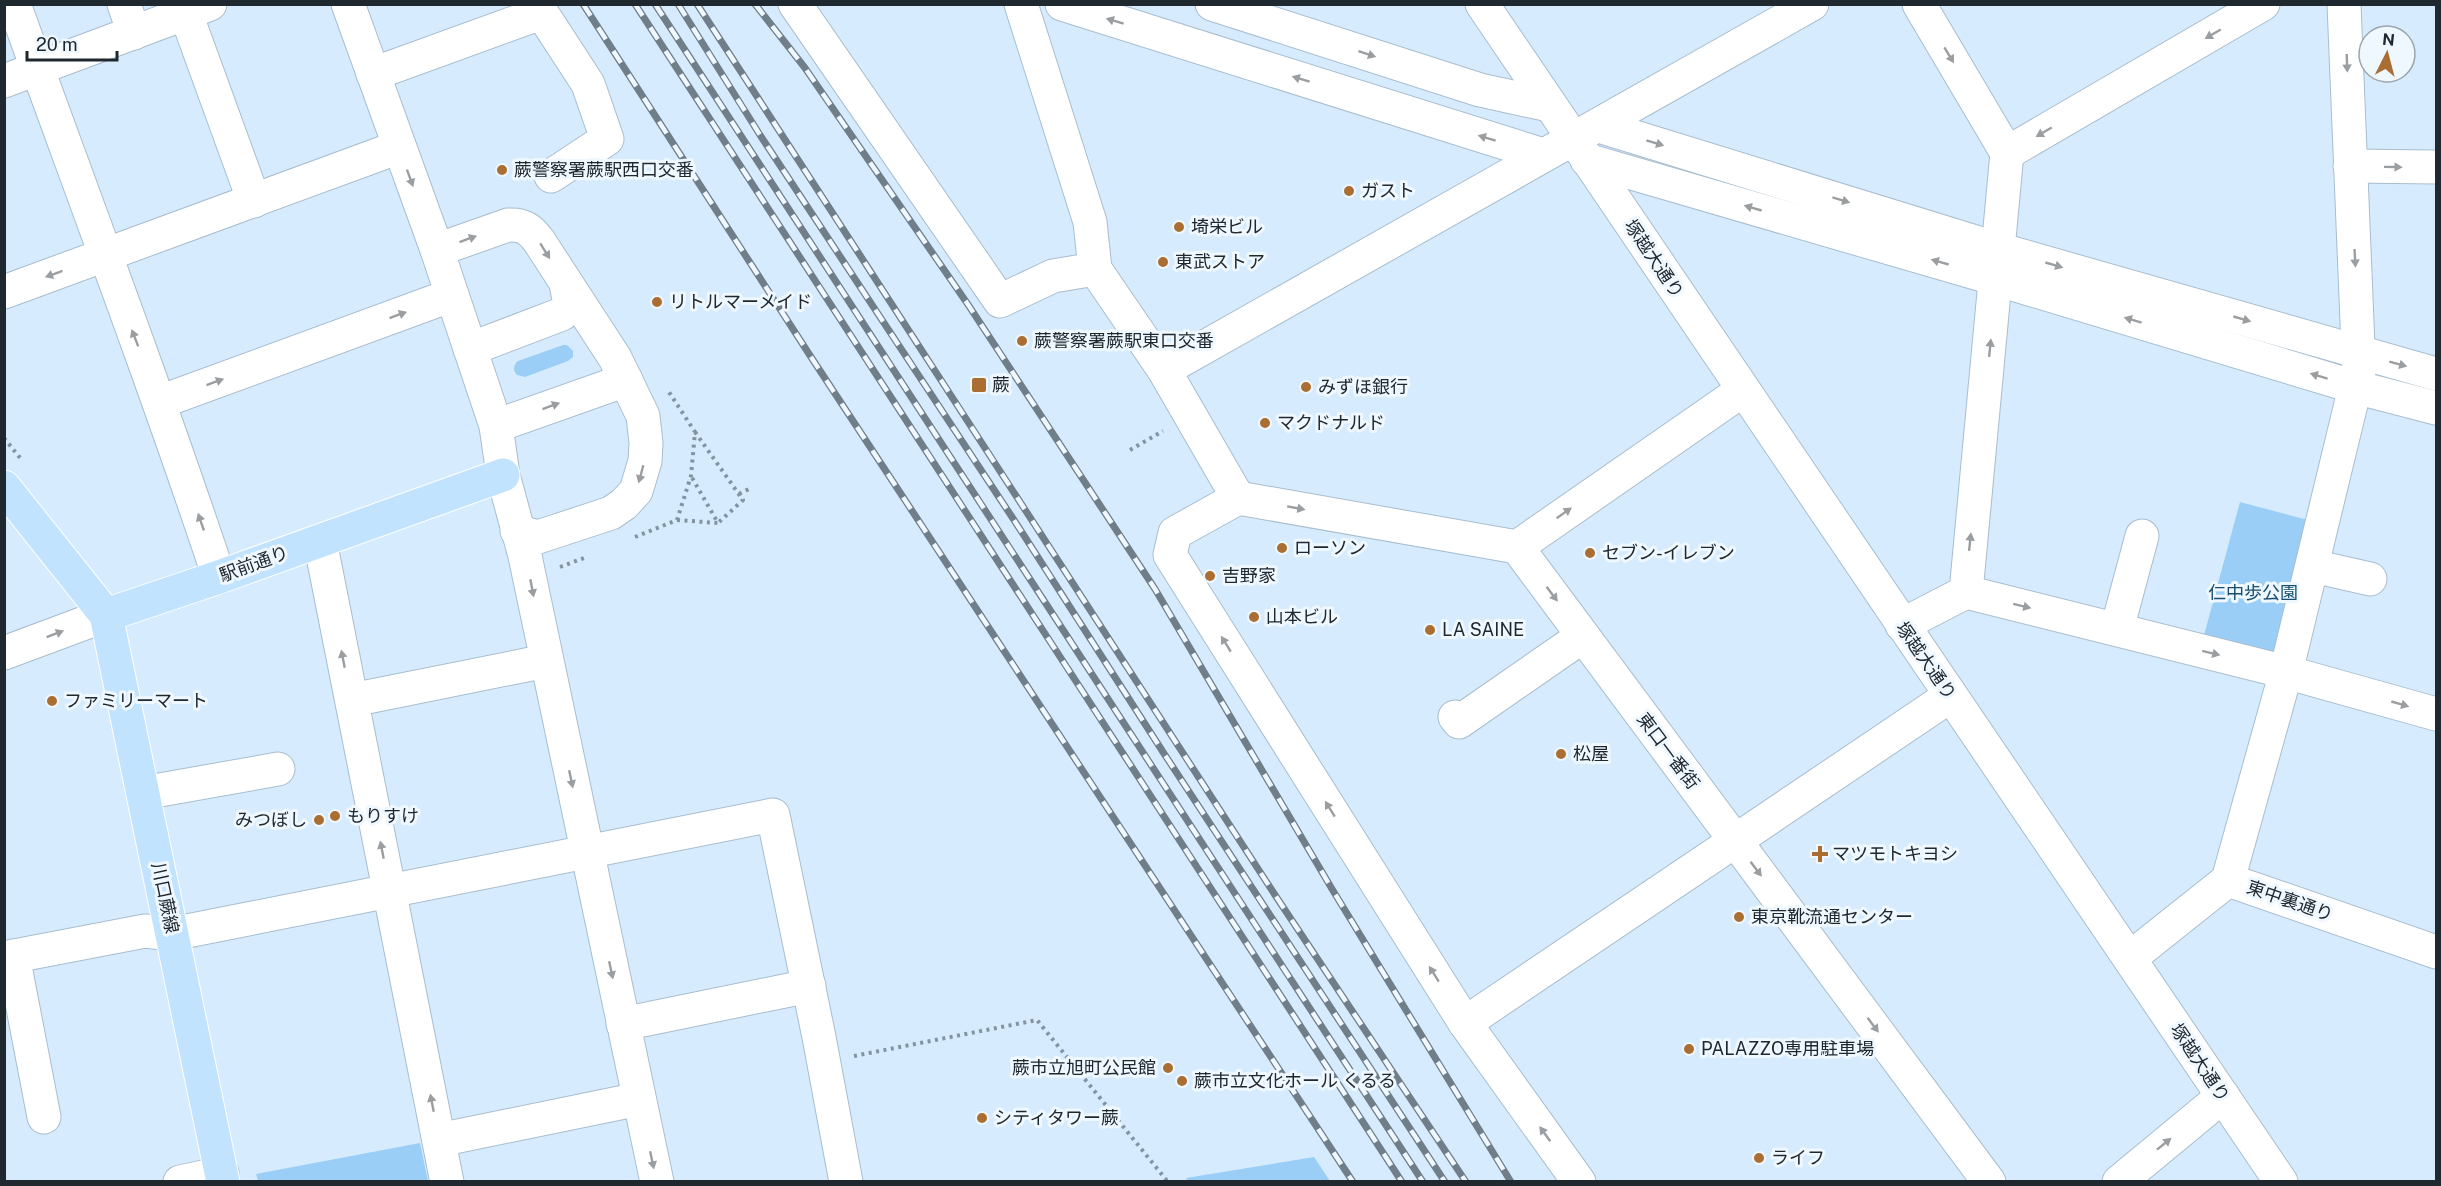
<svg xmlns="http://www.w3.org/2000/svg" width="2441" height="1186" font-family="'Public Sans','Noto Sans JP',sans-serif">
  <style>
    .green { fill: #9acef6 }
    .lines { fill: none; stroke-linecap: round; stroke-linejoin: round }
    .minor-casing { stroke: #a8bdce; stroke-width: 35 }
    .major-casing { stroke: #fff; stroke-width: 35 }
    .path { stroke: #8393a0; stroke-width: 4; stroke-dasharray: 3 4.5; stroke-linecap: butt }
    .minor { stroke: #fff; stroke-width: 33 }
    .major { stroke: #c2e3fd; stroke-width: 33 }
    .rail-casing { stroke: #707e8a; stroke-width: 7 }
    .rail { stroke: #eff7ff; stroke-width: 4.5; stroke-dasharray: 14; stroke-linecap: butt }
    .oneway { fill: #9b9ea1 }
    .poi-dot { fill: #ab6e32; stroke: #eff7ff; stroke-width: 2 }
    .labels { text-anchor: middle; stroke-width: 6; stroke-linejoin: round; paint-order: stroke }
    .poi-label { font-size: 18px; fill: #20282f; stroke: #eff7ff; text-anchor: start }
    .street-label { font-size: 18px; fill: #20282f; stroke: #eff7ff }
    .park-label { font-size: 18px; fill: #174e72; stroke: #eff7ff }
  </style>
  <rect width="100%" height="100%" fill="#d6ecfe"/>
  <g class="green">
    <path d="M563 345H567L573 351V357L568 361 525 377 517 375C513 371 513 365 518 361Z"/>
    <path d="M2240 502 2308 520 2274 653 2204 635Z"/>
    <path d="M420 1143 428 1181H258L256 1174Z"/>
    <path d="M1314 1157 1330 1181 1188 1182 1186 1178Z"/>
  </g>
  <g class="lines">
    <g class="minor-casing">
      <g id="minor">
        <path d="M14 4C83 195 155 385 219 577"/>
        <path d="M124 4 134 33"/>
        <path d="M348 4 437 250 496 426 503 475 525 556 657 1182"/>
        <path d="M536 4 588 84 607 139 551 176"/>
        <path d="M795 4 1000 301 1053 276 1095 269 1164 370 1238 498 1175 533 1170 555 1465 1023 1579 1182"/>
        <path d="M1021 4 1090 222 1095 269"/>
        <path d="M1062 4 1543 155"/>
        <path d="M1212 4 1480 90 1549 105"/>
        <path d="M1482 4 2281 1182"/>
        <path d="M186 14 254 201"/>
        <path d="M373 74 541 13"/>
        <path d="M4 81 210 4"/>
        <path d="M1599 126 1998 249 2436 374"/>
        <path d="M2007 153 2263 4"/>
        <path d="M1587 160 1996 279 2355 387 2436 408"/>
        <path d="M2350 166 2436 167"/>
        <path d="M437 250 508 225C523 224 530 229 539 241L615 358 643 416 646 443 645 461 636 491 624 504 611 513 538 537 517 531"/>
        <path d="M4 292 399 147"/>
        <path d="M470 349 562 314 570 304 566 284"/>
        <path d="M1164 370 1812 4"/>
        <path d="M160 402 452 295"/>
        <path d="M496 426 626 380"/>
        <path d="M1238 498 1517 547 1989 1182"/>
        <path d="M320 541 447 1182"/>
        <path d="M1517 547 1743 390"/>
        <path d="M2313 566 2370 579"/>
        <path d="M1966 592 2286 672 2436 714"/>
        <path d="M1902 625 1966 592 2007 153 1919 4"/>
        <path d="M2117 629 2142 536"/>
        <path d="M4 653 106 615"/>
        <path d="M352 700 546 661"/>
        <path d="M1455 717 1459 722 1583 636"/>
        <path d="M143 793 278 769"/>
        <path d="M2228 880 2286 672 2359 371 2344 4"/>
        <path d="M2228 880 2436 952"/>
        <path d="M13 956 44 1117"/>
        <path d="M4 958 145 931 172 934 773 815 819 1037 846 1182"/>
        <path d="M2130 958 2228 880"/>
        <path d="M1465 1023 1950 696"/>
        <path d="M623 1024 809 986"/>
        <path d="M439 1140 639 1099"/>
        <path d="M180 1182 222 1173"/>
        <path d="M2119 1182 2223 1096"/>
      </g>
    </g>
    <g class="major-casing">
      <g id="major">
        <path d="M4 487 106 615 223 1182"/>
        <path d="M106 615 219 577 503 475"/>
      </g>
    </g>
    <g class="path">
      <path d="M695 432 743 500 718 523"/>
      <path d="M4 438 21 459"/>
      <path d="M1130 450 1163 431"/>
      <path d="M739 494 749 489"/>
      <path d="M677 520 718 523 691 476"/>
      <path d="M635 537 677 520 691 476 695 432 667 389"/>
      <path d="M560 567 584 558"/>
      <path d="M854 1056 1037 1020 1168 1182"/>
    </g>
    <use href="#minor" class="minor"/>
    <use href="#major" class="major"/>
    <g class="rail-casing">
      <g id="rail">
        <path d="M583 4 811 357 1353 1182"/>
        <path d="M635 4 1402 1182"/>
        <path d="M655 4 1423 1182"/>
        <path d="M678 4 760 135 1014 520 1163 752 1445 1182"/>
        <path d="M697 4 1275 895 1466 1182"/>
        <path d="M755 4 805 68 969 306 1155 589 1332 889 1511 1182"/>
      </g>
    </g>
    <use href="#rail" class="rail"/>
  </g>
  <defs><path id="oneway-solid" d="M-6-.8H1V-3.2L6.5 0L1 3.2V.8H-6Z" transform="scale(1.5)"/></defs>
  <g class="oneway">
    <use href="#oneway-solid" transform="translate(1115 21) rotate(-163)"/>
    <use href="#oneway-solid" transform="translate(2213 34) rotate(150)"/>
    <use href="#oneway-solid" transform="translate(1367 54) rotate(18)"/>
    <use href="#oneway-solid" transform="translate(1949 55) rotate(59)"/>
    <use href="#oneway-solid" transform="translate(2347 63) rotate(88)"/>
    <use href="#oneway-solid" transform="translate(1301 79) rotate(-163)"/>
    <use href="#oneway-solid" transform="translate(2044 132) rotate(150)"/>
    <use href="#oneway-solid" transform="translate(1487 138) rotate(-163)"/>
    <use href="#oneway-solid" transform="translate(1655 143) rotate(17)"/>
    <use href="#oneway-solid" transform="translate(2393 167) rotate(1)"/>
    <use href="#oneway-solid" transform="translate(410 178) rotate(70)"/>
    <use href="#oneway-solid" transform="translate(1841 200) rotate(17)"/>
    <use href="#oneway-solid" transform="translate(1753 208) rotate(-164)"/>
    <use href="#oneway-solid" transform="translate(468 239) rotate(-20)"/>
    <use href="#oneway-solid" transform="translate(545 251) rotate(58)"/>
    <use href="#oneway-solid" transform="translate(2355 258) rotate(87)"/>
    <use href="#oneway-solid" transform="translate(1940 262) rotate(-164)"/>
    <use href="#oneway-solid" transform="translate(2054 265) rotate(16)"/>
    <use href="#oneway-solid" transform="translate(54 274) rotate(160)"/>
    <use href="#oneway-solid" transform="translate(398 315) rotate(-20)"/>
    <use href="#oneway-solid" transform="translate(2242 319) rotate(16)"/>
    <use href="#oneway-solid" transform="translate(2133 320) rotate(-163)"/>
    <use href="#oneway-solid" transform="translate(135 338) rotate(-111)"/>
    <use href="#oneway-solid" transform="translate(1990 348) rotate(-84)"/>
    <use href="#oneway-solid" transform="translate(2398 364) rotate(15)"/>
    <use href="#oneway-solid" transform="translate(2319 376) rotate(-163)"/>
    <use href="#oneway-solid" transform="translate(215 382) rotate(-20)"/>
    <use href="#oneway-solid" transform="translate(551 406) rotate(-20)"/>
    <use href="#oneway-solid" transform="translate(641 474) rotate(105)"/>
    <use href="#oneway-solid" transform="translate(1296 508) rotate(10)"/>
    <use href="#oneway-solid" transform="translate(1564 513) rotate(-35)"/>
    <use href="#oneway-solid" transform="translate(201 522) rotate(-109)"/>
    <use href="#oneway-solid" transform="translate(1970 542) rotate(-84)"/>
    <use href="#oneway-solid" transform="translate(532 588) rotate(79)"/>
    <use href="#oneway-solid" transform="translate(1552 594) rotate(53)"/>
    <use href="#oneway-solid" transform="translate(2022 606) rotate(14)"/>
    <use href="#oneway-solid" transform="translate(55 634) rotate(-21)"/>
    <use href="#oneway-solid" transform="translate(1226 644) rotate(-122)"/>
    <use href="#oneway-solid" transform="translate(2211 653) rotate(14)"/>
    <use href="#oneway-solid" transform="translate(343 659) rotate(-101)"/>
    <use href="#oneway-solid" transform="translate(2400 704) rotate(16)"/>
    <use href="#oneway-solid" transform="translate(571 779) rotate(78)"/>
    <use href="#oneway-solid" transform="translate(1330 809) rotate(-122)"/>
    <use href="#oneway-solid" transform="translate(382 850) rotate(-101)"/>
    <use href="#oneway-solid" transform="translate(1756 869) rotate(53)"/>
    <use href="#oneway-solid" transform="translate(611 970) rotate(78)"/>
    <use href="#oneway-solid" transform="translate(1434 974) rotate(-122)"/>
    <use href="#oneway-solid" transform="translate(1873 1025) rotate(53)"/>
    <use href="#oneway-solid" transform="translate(432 1103) rotate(-101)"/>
    <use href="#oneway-solid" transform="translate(1545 1134) rotate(-126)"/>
    <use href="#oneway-solid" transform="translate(2164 1144) rotate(-39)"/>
    <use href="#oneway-solid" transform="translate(652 1160) rotate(78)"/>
  </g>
  <g class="poi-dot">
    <circle cx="502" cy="170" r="6"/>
    <circle cx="1349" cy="191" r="6"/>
    <circle cx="1179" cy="227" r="6"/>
    <circle cx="1163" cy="262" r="6"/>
    <circle cx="657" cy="302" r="6"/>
    <circle cx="1022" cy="341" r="6"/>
    <rect x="971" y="377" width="16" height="16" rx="3"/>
    <circle cx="1306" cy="387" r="6"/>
    <circle cx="1265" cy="423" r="6"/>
    <circle cx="1282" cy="548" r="6"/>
    <circle cx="1590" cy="553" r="6"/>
    <circle cx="1210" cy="576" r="6"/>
    <circle cx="1254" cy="617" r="6"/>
    <circle cx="1430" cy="630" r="6"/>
    <circle cx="52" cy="701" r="6"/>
    <circle cx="1561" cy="754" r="6"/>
    <circle cx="335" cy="816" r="6"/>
    <circle cx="319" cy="820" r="6"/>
    <path d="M1817 845h6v6h6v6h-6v6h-6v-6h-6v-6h6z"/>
    <circle cx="1739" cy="917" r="6"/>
    <circle cx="1689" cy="1049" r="6"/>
    <circle cx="1168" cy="1068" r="6"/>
    <circle cx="1182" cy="1081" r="6"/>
    <circle cx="982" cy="1118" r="6"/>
    <circle cx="1759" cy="1158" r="6"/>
  </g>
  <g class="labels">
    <g class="poi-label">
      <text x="514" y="176">蕨警察署蕨駅西口交番</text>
      <text x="1361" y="197">ガスト</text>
      <text x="1191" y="233">埼栄ビル</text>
      <text x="1175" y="268">東武ストア</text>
      <text x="669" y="308">リトルマーメイド</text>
      <text x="1034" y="347">蕨警察署蕨駅東口交番</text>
      <text x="992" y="391">蕨</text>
      <text x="1318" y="393">みずほ銀行</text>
      <text x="1277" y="429">マクドナルド</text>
      <text x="1294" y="554">ローソン</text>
      <text x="1602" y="559">セブン-イレブン</text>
      <text x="1222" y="582">吉野家</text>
      <text x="1266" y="623">山本ビル</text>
      <text x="1442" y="636">LA SAINE</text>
      <text x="64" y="707">ファミリーマート</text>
      <text x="1573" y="760">松屋</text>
      <text x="347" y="822">もりすけ</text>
      <text x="307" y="826" text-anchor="end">みつぼし</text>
      <text x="1832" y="860">マツモトキヨシ</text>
      <text x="1751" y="923">東京靴流通センター</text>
      <text x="1701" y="1055">PALAZZO専用駐車場</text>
      <text x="1156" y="1074" text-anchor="end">蕨市立旭町公民館</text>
      <text x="1194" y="1087">蕨市立文化ホール くるる</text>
      <text x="994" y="1124">シティタワー蕨</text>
      <text x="1771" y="1164">ライフ</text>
    </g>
    <g class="street-label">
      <text transform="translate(1654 259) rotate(56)" y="6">塚越大通り</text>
      <text transform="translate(254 564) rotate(-20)" y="6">駅前通り</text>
      <text transform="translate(1926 661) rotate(55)" y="6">塚越大通り</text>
      <text transform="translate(1668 751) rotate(53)" y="6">東口一番街</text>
      <text transform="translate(165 898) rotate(78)" y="6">川口蕨線</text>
      <text transform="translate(2290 901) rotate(19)" y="6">東中裏通り</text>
      <text transform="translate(2200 1063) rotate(56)" y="6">塚越大通り</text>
    </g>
    <g class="park-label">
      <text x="2253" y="599">仁中歩公園</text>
    </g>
  </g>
  <rect width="2441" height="1186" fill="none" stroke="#20282f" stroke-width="12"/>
  <g transform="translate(2387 54) rotate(6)"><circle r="28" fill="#eff7ff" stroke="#9ca4ac" stroke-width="1.5"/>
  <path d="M0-4.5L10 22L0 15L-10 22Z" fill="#ab6e32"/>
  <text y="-9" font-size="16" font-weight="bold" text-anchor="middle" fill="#20282f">N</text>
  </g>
  <path d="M27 51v9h90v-9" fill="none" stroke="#20282f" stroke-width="3"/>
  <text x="36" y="51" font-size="18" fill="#20282f" stroke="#eff7ff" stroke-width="4.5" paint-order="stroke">20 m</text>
</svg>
